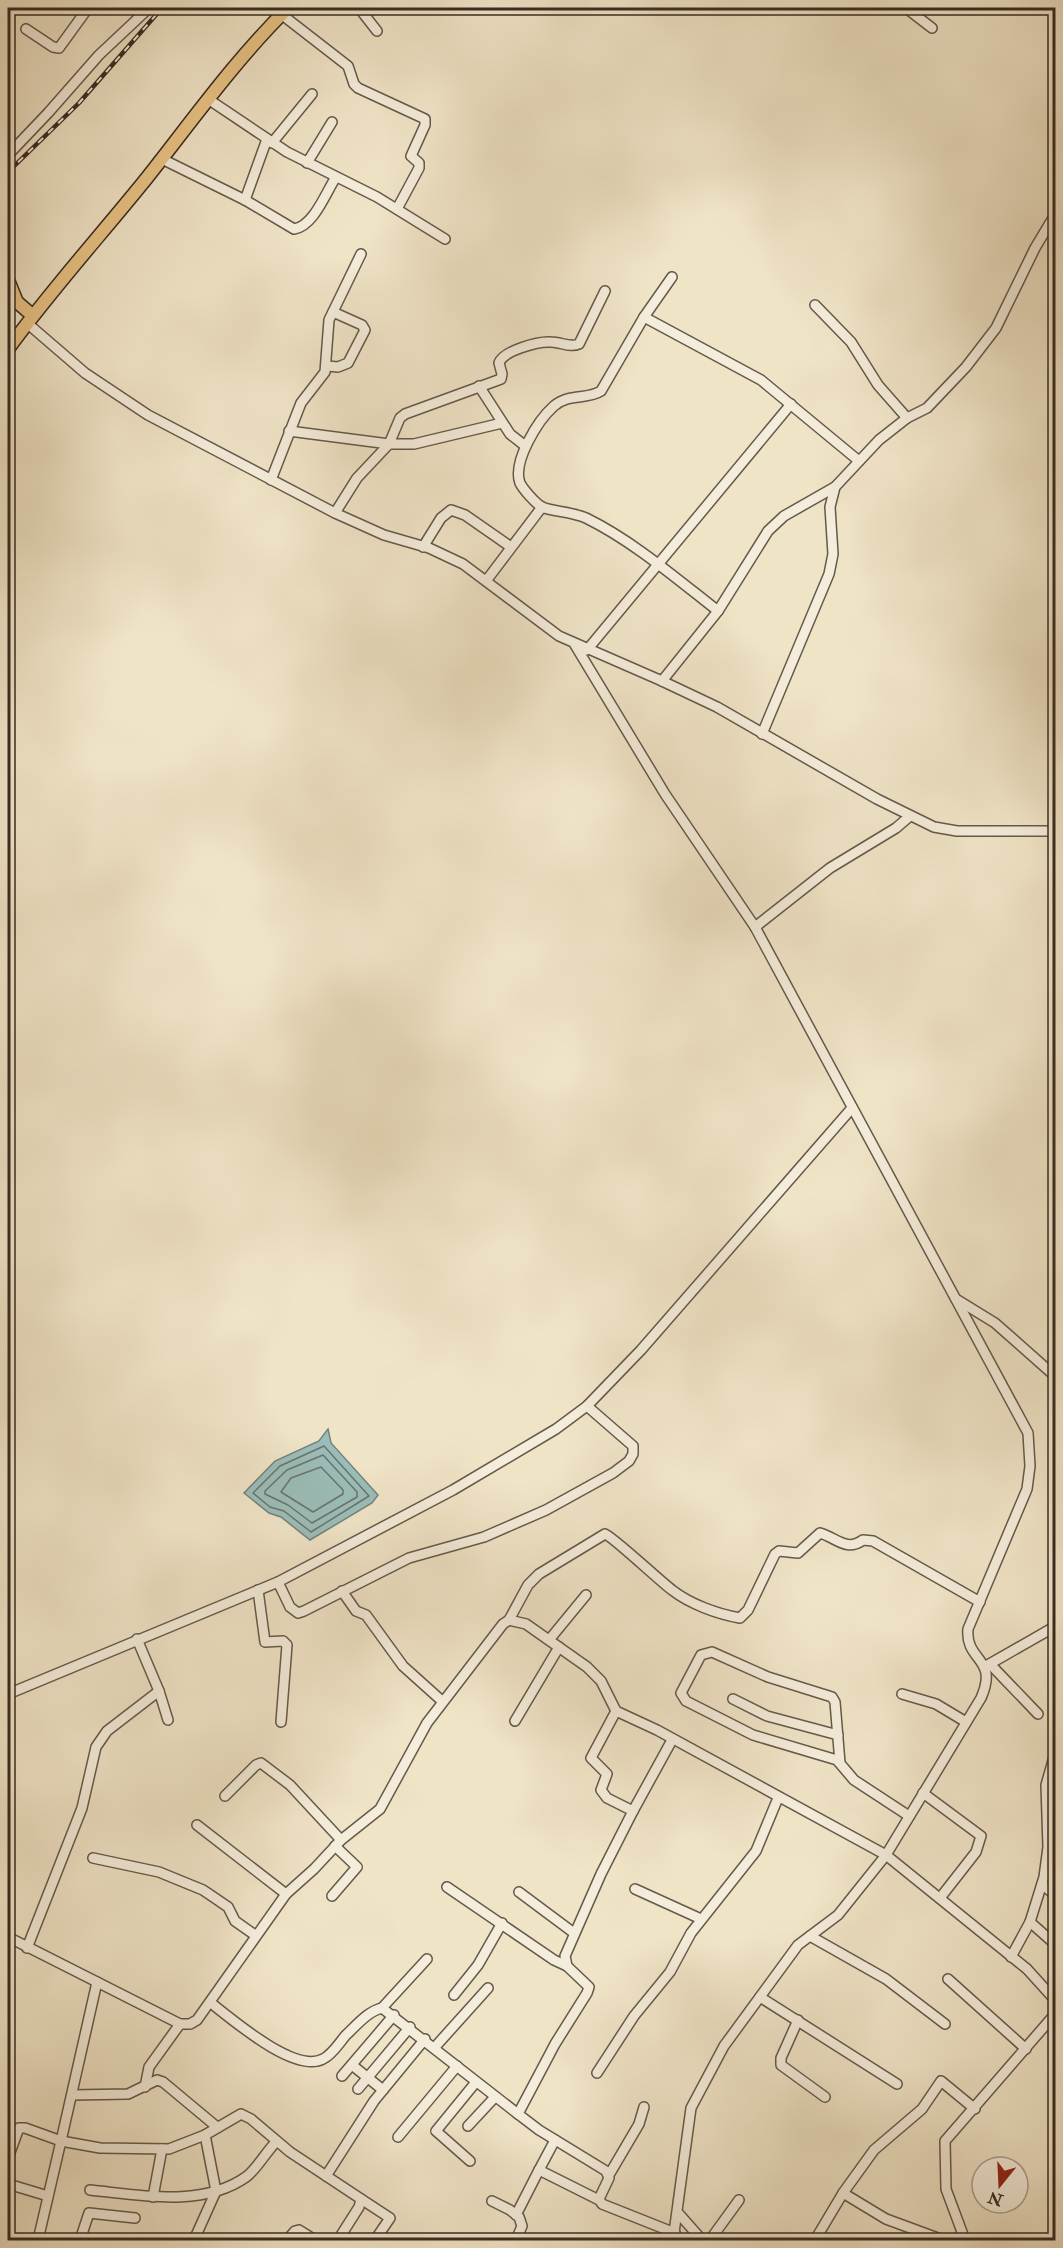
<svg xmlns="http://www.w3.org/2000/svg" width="1063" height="2248" font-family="'IM FELL Double Pica',serif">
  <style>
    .water { fill: #9bbeba; stroke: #73837d; stroke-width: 1.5 }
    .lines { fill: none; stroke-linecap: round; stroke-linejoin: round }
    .shore { stroke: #69746e; stroke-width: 1.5 }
    .minor-casing { stroke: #65594b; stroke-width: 12 }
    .major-casing { stroke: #372b22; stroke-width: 15 }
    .minor { stroke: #f5eddb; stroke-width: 9 }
    .major { stroke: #e8c284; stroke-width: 12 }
    .rail-casing { stroke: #372b22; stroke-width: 4.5 }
    .rail { stroke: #f5eddb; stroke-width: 2; stroke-dasharray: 7; stroke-linecap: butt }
  </style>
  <rect width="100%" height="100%" fill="#f0e4c7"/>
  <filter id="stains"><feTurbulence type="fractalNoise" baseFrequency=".00333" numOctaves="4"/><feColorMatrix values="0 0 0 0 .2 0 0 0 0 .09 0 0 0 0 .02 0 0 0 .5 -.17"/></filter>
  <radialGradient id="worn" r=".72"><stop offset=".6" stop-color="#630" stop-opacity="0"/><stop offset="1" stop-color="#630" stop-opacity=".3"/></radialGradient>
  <path class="water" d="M328 1429 331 1443 378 1495 372 1503 310 1540 281 1517 269 1513 244 1493 275 1461 319 1441Z"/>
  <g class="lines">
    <g class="shore">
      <path d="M324 1446 369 1496 311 1532 284 1511 270 1507 253 1493 280 1466Z"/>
      <path d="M323 1455 357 1492V1497L312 1523 288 1505 265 1494V1491L287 1470Z"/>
      <path d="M321 1467 343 1490V1494L313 1512 281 1492 291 1478Z"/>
    </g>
    <g class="minor-casing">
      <g id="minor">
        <path d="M359 8 377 31"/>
        <path d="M906 8 932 28"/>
        <path d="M281 14 348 66 354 84 358 88 425 119V125L411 156 419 163V168L397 209"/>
        <path d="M26 29 53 47 59 48 88 8"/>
        <path d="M208 99 287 152 377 197 445 239"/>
        <path d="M272 143 312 94"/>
        <path d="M8 155 48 113 99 55 149 8"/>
        <path d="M162 159 245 200 294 229C314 226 326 192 336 177"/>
        <path d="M307 163 332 122"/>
        <path d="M245 200 267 139"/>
        <path d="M672 277 644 317 601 391C587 400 569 393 554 406 538 420 512 462 520 483 523 489 535 503 542 507 549 511 573 512 586 518 633 541 677 579 718 611"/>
        <path d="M815 305 851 342 878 385 907 418"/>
        <path d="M644 317 761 380 859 461"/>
        <path d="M27 323 85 373 148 415 335 513 384 535 429 548 463 564 559 636 662 681 717 707 877 799 934 827 957 831H1056"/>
        <path d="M327 366 338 367 348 363 365 330 362 325 333 312"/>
        <path d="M479 386 510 434 524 445"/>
        <path d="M289 431 389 444H414L502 423"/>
        <path d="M271 480 301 403 325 372 329 320 361 254"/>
        <path d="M335 513 357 478 389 444 400 418 405 414 501 379 502 374 499 363C503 351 538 341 551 342 561 342 570 348 579 344L605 291"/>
        <path d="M423 547 441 518 451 510 465 515 511 547"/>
        <path d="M486 581 542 507"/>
        <path d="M575 645 665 794 755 927 1028 1433 1030 1466 1027 1489 968 1629C965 1662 999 1657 981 1698L886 1855 838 1915 798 1945 724 2046 691 2108 673 2240"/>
        <path d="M587 650 791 404"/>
        <path d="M662 681 718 611 768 531 784 516 835 487"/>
        <path d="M762 734 829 574 833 554 830 507 835 487 879 440 907 418 927 408 966 367 996 328 1035 248 1056 213"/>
        <path d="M755 927 830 868 896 828 910 816"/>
        <path d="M956 1299 995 1323 1056 1377"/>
        <path d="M278 1582 290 1607 298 1613 304 1611 409 1558 484 1537 546 1510 613 1473 629 1461 633 1454V1446L587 1406"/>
        <path d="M258 1590 265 1642 283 1641 287 1645 281 1722"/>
        <path d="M342 1591 356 1611 366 1615 403 1666 442 1701"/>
        <path d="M509 1620 528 1585 539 1574 605 1534C612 1536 660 1581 672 1590 690 1604 717 1614 740 1618L748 1610 775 1554 779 1551 798 1553 820 1533C837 1538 846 1552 863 1540L873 1541 980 1602"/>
        <path d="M137 1639 159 1691 168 1720"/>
        <path d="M549 1640 586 1595"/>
        <path d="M990 1664 1038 1714"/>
        <path d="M986 1666 1056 1626"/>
        <path d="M8 1694 278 1582 453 1490 556 1429 587 1406 641 1350 852 1108"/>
        <path d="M902 1694 936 1704 966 1722"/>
        <path d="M733 1699 767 1716 838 1735"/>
        <path d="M616 1711 591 1758 607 1774 601 1790 607 1798 633 1811 672 1740"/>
        <path d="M515 1721 559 1647"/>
        <path d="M840 1763 835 1702 832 1697 768 1677 712 1652 701 1655 681 1693 686 1701 753 1735 837 1760 854 1780 909 1816"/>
        <path d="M923 1793 981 1836 976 1852 940 1898"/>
        <path d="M225 1796 256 1765 261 1763 290 1785 341 1840"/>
        <path d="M633 1811 601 1874 565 1956 567 1966 589 1987 587 1993 555 2044 518 2114 539 2130 606 2171 609 2178 599 2199 602 2204 675 2233"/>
        <path d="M197 1825 286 1894"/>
        <path d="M93 1858 159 1872 203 1890 228 1907 235 1921 255 1935"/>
        <path d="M1042 1884 1056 1896"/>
        <path d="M447 1887 554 1960 567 1966"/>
        <path d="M635 1889 701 1919"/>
        <path d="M519 1892 574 1933"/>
        <path d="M332 1896 357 1867 335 1846"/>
        <path d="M1030 1922 1056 1945"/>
        <path d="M810 1936 886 1979 945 2024"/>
        <path d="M8 1937 97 1982 61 2141 25 2128H19L8 2158"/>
        <path d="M27 1948 82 1808 96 1747 107 1731 159 1691"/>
        <path d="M1011 1957 1030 1922 1044 1877 1048 1847 1046 1785 1056 1750"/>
        <path d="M948 1979 1026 2049"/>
        <path d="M97 1982 180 2024H190L197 2020 286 1894 314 1869 341 1840 380 1809 427 1723 503 1624 509 1620 526 1624 587 1667 601 1681 616 1711 657 1730 886 1855 1027 1969 1056 2001"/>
        <path d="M454 1995 478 1965 502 1923"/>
        <path d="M760 1997 897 2084"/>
        <path d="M211 2003C233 2020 295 2074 323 2059 333 2054 339 2043 346 2035 356 2026 368 2011 382 2008L518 2114"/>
        <path d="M382 2008 427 1959"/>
        <path d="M798 2020 781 2058V2065L825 2097"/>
        <path d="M435 2047 488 1988"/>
        <path d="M352 2065 383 2090"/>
        <path d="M597 2073 634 2016 670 1972 691 1933 756 1851 778 1798"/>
        <path d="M342 2076 394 2015"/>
        <path d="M145 2087 149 2067 180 2024"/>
        <path d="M358 2089 410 2027"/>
        <path d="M72 2095 128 2094 157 2080 163 2082 217 2127"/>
        <path d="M468 2126 495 2097"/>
        <path d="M398 2137 457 2066"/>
        <path d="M470 2161 436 2131 476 2082"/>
        <path d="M539 2170 555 2140"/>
        <path d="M609 2175 639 2124 644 2107"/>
        <path d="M326 2176 374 2101 425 2039"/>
        <path d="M8 2184 48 2196"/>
        <path d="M90 2190C140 2195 202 2208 246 2177 256 2170 266 2152 276 2142"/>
        <path d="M843 2193 886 2219 943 2240"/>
        <path d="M153 2197 162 2149"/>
        <path d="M361 2199 390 2218 375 2240"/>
        <path d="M492 2201 510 2210 519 2217 522 2226 516 2240"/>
        <path d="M679 2214 702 2240"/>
        <path d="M516 2215 539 2170 599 2200"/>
        <path d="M38 2240 61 2141 100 2148 169 2149 205 2135 241 2114 251 2119 290 2152 361 2199 359 2207 338 2240"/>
        <path d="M80 2240 89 2213 135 2218"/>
        <path d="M194 2240 216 2191 205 2135"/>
        <path d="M287 2240 295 2231 299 2230 315 2240"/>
        <path d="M710 2240 739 2200"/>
        <path d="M815 2240 843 2193 874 2150 922 2109 941 2081 975 2109"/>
        <path d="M965 2240 946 2189 945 2141 1056 2013"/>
      </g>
    </g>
    <g class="major-casing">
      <g id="major">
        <path d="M8 280 17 302 32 315"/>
        <path d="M8 349C51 290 100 236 146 179 192 121 235 60 288 8"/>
      </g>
    </g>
    <use href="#minor" class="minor"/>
    <use href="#major" class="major"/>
    <g class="rail-casing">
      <path id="rail" d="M8 172 79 103 162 8"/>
    </g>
    <use href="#rail" class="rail"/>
  </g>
  <rect width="1063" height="2248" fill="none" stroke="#f0e4c7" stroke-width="30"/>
  <rect x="9" y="9" width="1045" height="2230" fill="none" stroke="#372b22" stroke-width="3"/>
  <rect x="15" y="15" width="1033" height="2218" fill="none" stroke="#372b22" stroke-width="1.5"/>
  <g transform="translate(1000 2185) rotate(198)"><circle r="28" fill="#f5eddb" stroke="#a99f91" stroke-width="1.5"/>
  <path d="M0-4.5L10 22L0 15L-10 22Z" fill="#8f2418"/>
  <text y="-9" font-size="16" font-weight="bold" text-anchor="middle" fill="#372b22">N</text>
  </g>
  <rect width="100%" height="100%" filter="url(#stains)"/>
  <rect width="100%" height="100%" fill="url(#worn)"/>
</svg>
